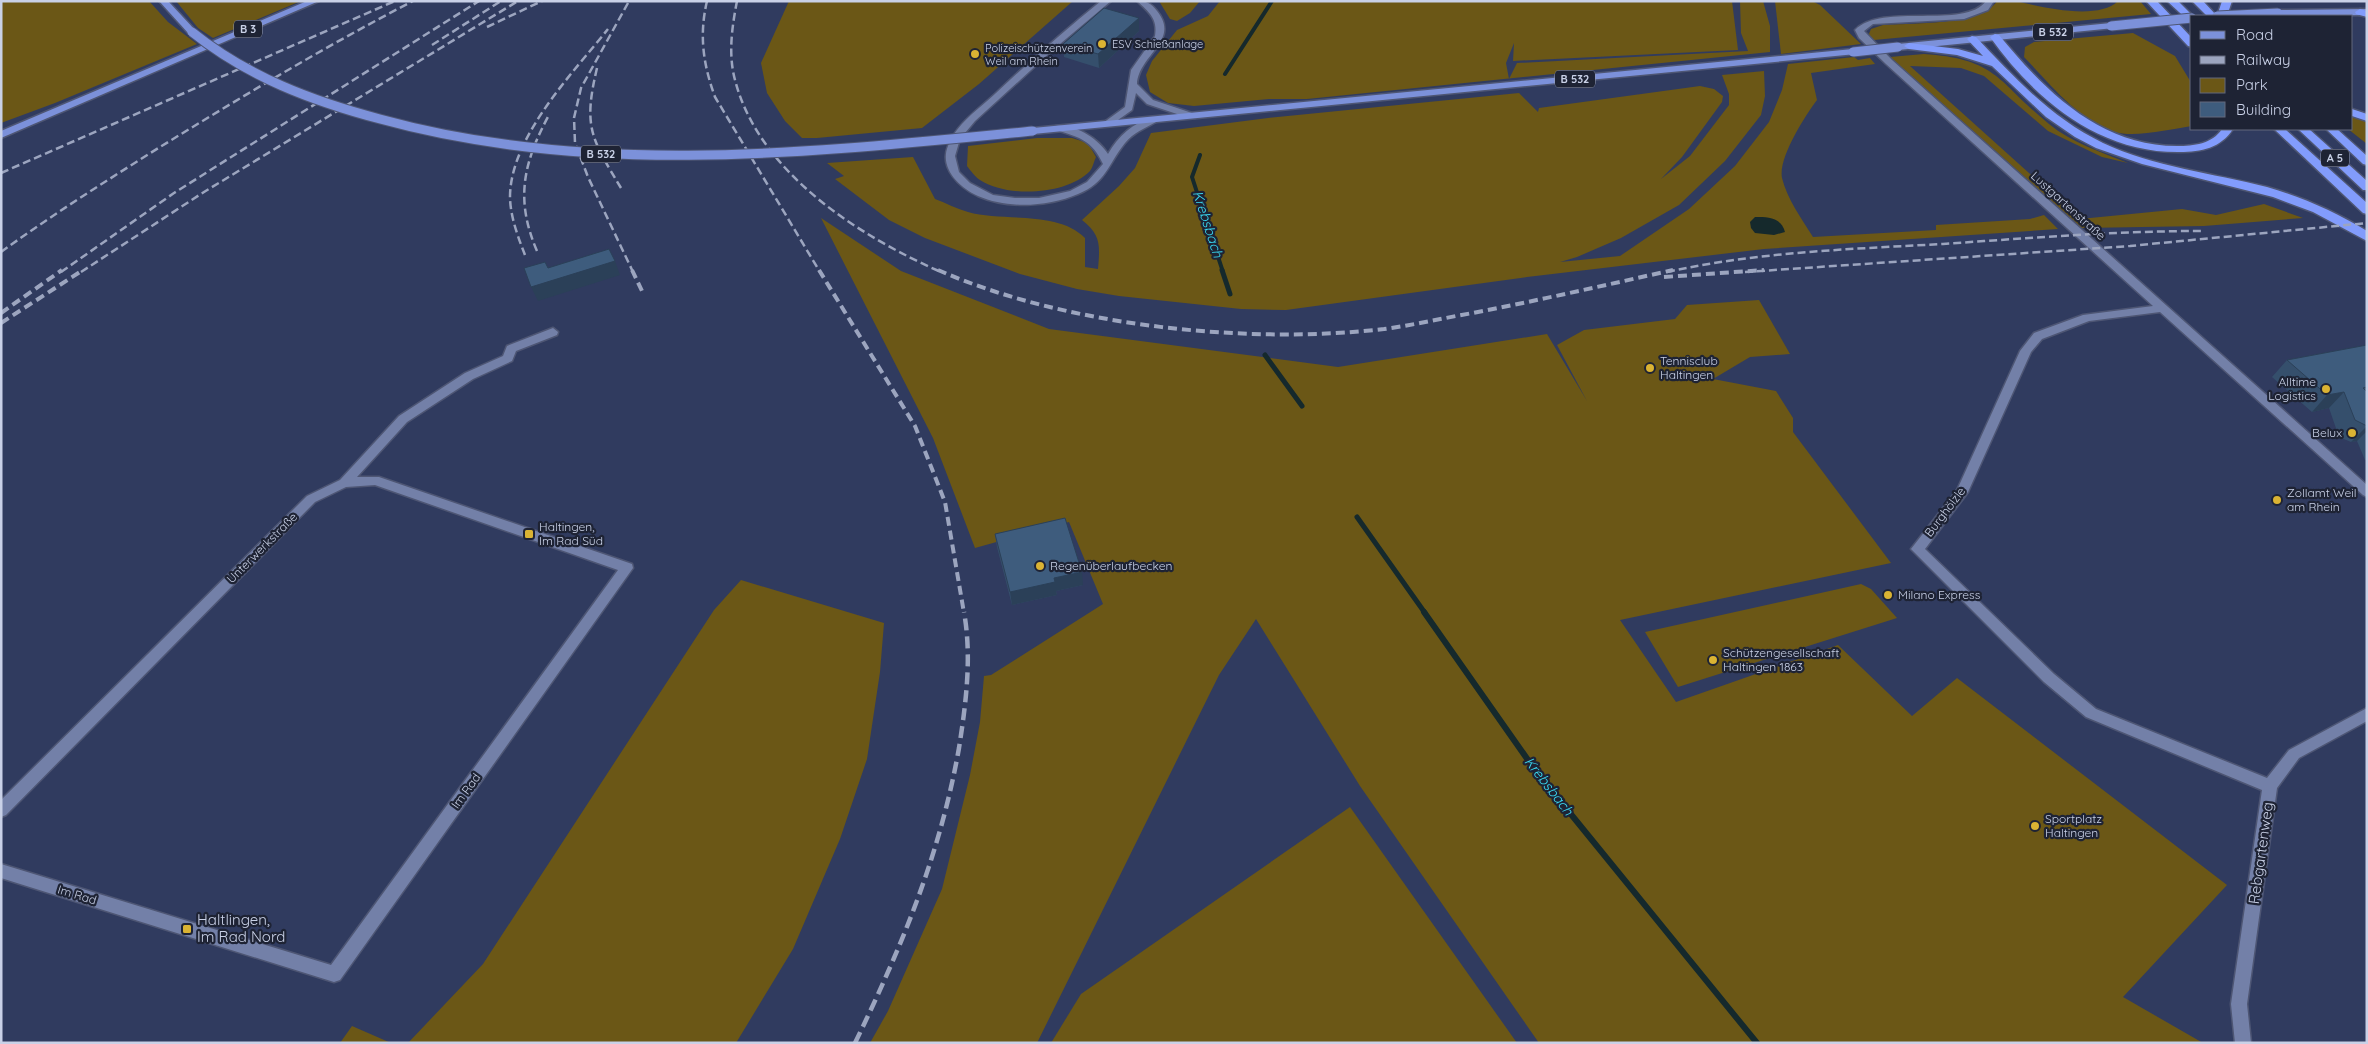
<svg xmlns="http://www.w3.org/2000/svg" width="2368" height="1044" font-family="Quicksand,sans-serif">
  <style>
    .green { fill: #6b5716 }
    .water { fill: #15292c }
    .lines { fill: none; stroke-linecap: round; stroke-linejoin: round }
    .stream-far2 { stroke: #15292c; stroke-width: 4 }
    .stream-far1 { stroke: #15292c; stroke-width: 5 }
    .stream { stroke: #15292c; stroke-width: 6 }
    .minor-casing { stroke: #4e5674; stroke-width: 3 }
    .primary-casing { stroke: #4e5674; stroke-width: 3 }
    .motorway-casing { stroke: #4e5674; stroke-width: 3 }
    .minor { fill: #7380a8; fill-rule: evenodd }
    .primary { fill: #7c91da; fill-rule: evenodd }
    .motorway { fill: #829cfc; fill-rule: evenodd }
    .rail-far2 { stroke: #9ca5bf; stroke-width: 2.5; stroke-dasharray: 8 4; stroke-linecap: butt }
    .rail-far1 { stroke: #9ca5bf; stroke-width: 4; stroke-dasharray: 9 5; stroke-linecap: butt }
    .rail { stroke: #9ca5bf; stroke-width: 4.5; stroke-dasharray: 12 6; stroke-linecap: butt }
    .primary-bridge-casing { stroke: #4e5674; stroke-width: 11; stroke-linecap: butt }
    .primary-bridge { stroke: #7c91da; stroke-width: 9 }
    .wall { fill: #354f6c }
    .shaded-wall { fill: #2b4058 }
    .building { fill: #3e5c7d; stroke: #2b4058 }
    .poi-dot { fill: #dab333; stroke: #1e2334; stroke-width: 2 }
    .labels { text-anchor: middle; stroke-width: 4.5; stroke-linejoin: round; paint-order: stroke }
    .shield { fill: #1e2334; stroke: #969db1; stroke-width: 1 }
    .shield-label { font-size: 11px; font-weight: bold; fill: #c9d1e7 }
    .far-poi-label { font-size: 11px; fill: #c9d1e7; stroke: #1e2334; text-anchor: start }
    .street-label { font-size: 12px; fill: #c9d1e7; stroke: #1e2334 }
    .poi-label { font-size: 12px; fill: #c9d1e7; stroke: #1e2334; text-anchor: start }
    .water-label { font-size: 14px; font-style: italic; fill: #39d8f1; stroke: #1e2334 }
    .near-street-label { font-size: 15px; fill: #c9d1e7; stroke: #1e2334 }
    .near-poi-label { font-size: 15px; fill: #c9d1e7; stroke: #1e2334; text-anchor: start }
  </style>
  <rect width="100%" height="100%" fill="#303b5f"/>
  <g class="green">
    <path d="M1 1H149L168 22 197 44 55 103 1 123Z"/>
    <path d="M176 1H301L213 38 198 28Z"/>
    <path d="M789 1H1073L979 84 922 128 817 138H802L785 121 767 93 761 63Z"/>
    <path d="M1159 1H1200L1190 13 1177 21 1170 19Z"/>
    <path d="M1220 1H1732L1738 50 1513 61 1514 43 1506 63 1509 79 1517 63 1748 51 1741 33 1740 1H1763L1770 26V52L1307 99H1269L1194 106 1168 103 1150 92 1146 75 1152 61 1177 30 1208 16Z"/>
    <path d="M1775 1H1812L1820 5 1861 44 1781 54Z"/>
    <path d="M1997 1C2003 1 2010 0 2016 1 2041 7 2098 21 2118 1H2140L2151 14 1874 40 1868 36 1871 29 1883 25C1910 23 1982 26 1997 1Z"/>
    <path d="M2133 33 2175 56 2192 84V126C2172 129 2134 138 2115 132 2077 119 2051 85 2024 57L2025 47 2034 42Z"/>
    <path d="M1924 54C1999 59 1998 83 2049 124 2072 143 2101 152 2128 163L2102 157 2048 131 1984 76 1961 68 1910 66 2080 219 2182 209 2216 215 2264 204 2303 218 2204 226 2082 228 1890 57Z"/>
    <path d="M1854 57 1858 60 1870 58 1875 64 1811 73 1817 100C1805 116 1778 158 1782 178 1787 199 1802 219 1813 237L1936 230V225L2030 219 2044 215 2058 229 1764 249 1527 277 1286 310 1241 309 1119 296 1077 289 1020 274 925 238 889 220 835 179 844 176 827 163 913 157 935 199C946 203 957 209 968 212 1003 222 1058 210 1085 238V267L1098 269C1100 245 1101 235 1082 220L1119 186 1135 168 1151 133 1268 118 1519 93 1538 112 1539 108 1700 86 1714 89 1723 96 1722 102 1682 157 1661 179 1690 156 1729 105V94L1722 75 1764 71 1765 96 1761 115 1725 161 1679 205 1621 238 1577 257 1560 262 1620 256 1689 209 1735 166 1769 122 1782 90 1788 64Z"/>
    <path d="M2352 115 2367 121V144L2348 129H2352Z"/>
    <path d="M1037 138H1072L1088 143 1096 157C1094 161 1093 167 1090 171 1067 195 1007 198 980 180 975 177 971 171 967 166L968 146Z"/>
    <path d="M821 218 901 271 1049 329 1338 367 1547 334 1587 401 1557 345 1584 330 1675 319 1687 305 1759 300 1790 354 1750 357 1713 379 1776 391 1793 418V432L1891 563 1620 620 1676 702 1838 645 1912 716 1957 678 2227 885 2123 997 2203 1043H1539L1360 786 1256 619 1219 675 1037 1043H870L888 1011 942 889 970 775 980 722 984 676 991 675 1103 604 1069 522 975 548 933 438Z"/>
    <path d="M741 580 884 623 880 672 867 759 840 839 793 949 736 1043H408L483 964 714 610Z"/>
    <path d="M1861 584 1871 589 1897 618 1678 687 1645 632Z"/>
    <path d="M1350 807 1517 1043H1051L1081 994Z"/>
    <path d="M352 1026 391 1043H340Z"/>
  </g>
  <path class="water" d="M1755 217C1768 217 1781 217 1785 232L1774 235 1755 233 1751 228 1750 222Z"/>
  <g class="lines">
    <g class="stream-far2">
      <path d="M1225 74 1272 1"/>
      <path d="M1200 155 1192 177 1223 272"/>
    </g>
    <g class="stream-far1">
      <path d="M1222 270 1230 294"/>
      <path d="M1265 355 1302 406"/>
      <path d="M1357 517 1425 613"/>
    </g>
    <path class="stream" d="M1424 612 1535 770 1757 1043"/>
    <g class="minor-casing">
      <g id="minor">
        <path d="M1101 1H1111L1054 49 975 121 960 139 955 156 959 172 970 183 993 195 1015 198H1039L1070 191 1087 182 1103 164C1092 140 1079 137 1056 130V126C1074 123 1099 139 1108 154 1118 136 1133 123 1153 117L1156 118V122C1145 128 1133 133 1125 143 1108 164 1106 183 1078 194 1047 207 1008 209 978 196 959 187 939 168 948 146 956 124 979 109 996 93 1030 61 1065 30 1101 1Z"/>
        <path d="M1137 1C1146 1 1151 3 1157 11 1181 41 1139 54 1137 84L1153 100 1195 114V118H1189L1147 104 1136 93 1132 110 1111 125 1108 126 1103 123 1125 107 1131 70 1155 36C1158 19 1149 12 1137 1Z"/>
        <path d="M1986 1H1994L1988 10 1964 19 1873 24 1864 31 1892 60 2367 485V497L2363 495 2160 312 2089 321 2042 339 2031 352 1968 492 1925 549 2054 674 2096 709 2267 778 2289 750 2367 708V721L2299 758 2277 788 2247 1004 2251 1043H2235L2231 1004 2262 790 2086 717 2044 682 1911 549 1957 490 2020 351 2034 333 2083 315 2153 306 1886 64 1859 38 1855 30C1882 2 1965 30 1986 1Z"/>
        <path d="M553 328 558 332 557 335 516 351 512 361 473 379 407 422 357 477H379L632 564 633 568 340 980 334 982 1 878V864L331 965 618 570 375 485 346 487 315 502 6 815 1 817V800L307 496 340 480 399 416 465 373 503 356 507 346Z"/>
      </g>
    </g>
    <g class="primary-casing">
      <g id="primary">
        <path d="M159 1H168L195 30V34H189Z"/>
        <path d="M307 1H319L1 138V131Z"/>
        <path d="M2367 9V15L2278 16 2274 13 2278 10Z"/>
        <path d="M2111 23 2114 24V28L1898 50 1894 47 1898 44Z"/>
        <path d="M1853 49 1856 50V54L1033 134 1028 131 1033 128Z"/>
      </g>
    </g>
    <g class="motorway-casing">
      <g id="motorway">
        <path d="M2146 1H2157L2192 38V47L2188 46Z"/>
        <path d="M2167 1H2178L2193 16 2192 24Z"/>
        <path d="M2192 1H2203L2217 16 2222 1H2232L2227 16H2207Z"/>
        <path d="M2360 9 2367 11V17L2356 14 2355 12Z"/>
        <path d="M1995 34 1999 35C2045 91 2100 146 2177 146 2194 146 2212 144 2222 129H2233C2221 148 2201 152 2180 152 2099 153 2035 100 1990 37Z"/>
        <path d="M1972 36 1976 37C2014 77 2051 118 2103 143 2154 167 2212 173 2267 187 2302 197 2336 212 2367 231V241L2313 212 2273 197 2142 164 2096 148 2075 137 2046 117 1992 66 1957 55 1909 49 1904 46 1909 43 1958 49 1983 56 1967 39Z"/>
        <path d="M2352 109 2367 114V121L2352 116Z"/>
        <path d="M2274 129H2285L2367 203V214L2363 213Z"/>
        <path d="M2298 129H2309L2367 181V190H2363Z"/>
        <path d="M2326 129H2337L2367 156V165L2363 164Z"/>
      </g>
    </g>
    <use href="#minor" class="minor"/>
    <use href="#primary" class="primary"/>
    <use href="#motorway" class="motorway"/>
    <g class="rail-far2">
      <path d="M707 1C699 35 703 64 715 97L820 272"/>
      <path d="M737 1C732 27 728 54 735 80 759 173 859 236 941 272"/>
      <path d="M628 3 581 88 574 118 575 143 588 177 633 272"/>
      <path d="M487 27 542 1"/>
      <path d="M432 45 501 1"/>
      <path d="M597 68C583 127 591 138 621 188"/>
      <path d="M1 173 395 1"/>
      <path d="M537 251C515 200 523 163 549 115"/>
      <path d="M1 252C52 215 106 181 160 147 243 96 326 46 413 1"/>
      <path d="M525 255C518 237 510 216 510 196 511 136 573 73 608 29"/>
      <path d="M61 272 174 193 479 1"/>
      <path d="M81 272 204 192 518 1"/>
      <path d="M1667 272C1757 252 1851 249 1943 244 2029 238 2115 231 2201 231"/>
      <path d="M1745 272 2130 246 2367 223"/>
    </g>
    <g class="rail-far1">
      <path d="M632 270 643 293"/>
      <path d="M819 270 915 426 945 502 964 613"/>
      <path d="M938 270C1065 326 1247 345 1384 329 1414 325 1443 318 1473 313 1540 300 1606 285 1673 270"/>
      <path d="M1664 277 1764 270"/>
      <path d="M1 313 62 270"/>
      <path d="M1 323 83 270"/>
    </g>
    <path class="rail" d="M855 1043C902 946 940 855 959 748 966 703 972 657 964 612"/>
    <g class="primary-bridge-casing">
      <g id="primary-bridge">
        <path d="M2217 16 2278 13"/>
        <path d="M2111 26 2192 18"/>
        <path d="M192 32C248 77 312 101 380 119 594 178 816 152 1033 131"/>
        <path d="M1853 52 1898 47"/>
      </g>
    </g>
    <use href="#primary-bridge" class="primary-bridge"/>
  </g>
  <g class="wall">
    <path d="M1139 18V31L1099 68 1064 57 1063 44Z"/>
    <path d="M2367 345V460H2365L2357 441 2351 442 2339 437 2329 408 2312 412 2272 377 2287 360Z"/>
    <path d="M995 534 1083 585 1056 591 1057 595 1012 605 997 547Z"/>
  </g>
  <g class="shaded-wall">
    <path d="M1139 18V31L1099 68 1098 54Z"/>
    <path d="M615 261 620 275 538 301 531 287Z"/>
    <path d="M2344 392 2329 408 2312 412 2327 395Z"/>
    <path d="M2367 426V431L2357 441 2351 442Z"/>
    <path d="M1082 572 1083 585 1056 591 1057 595 1012 605 1010 592 1054 578Z"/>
  </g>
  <g class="building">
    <path d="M1104 8 1139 18 1098 54 1063 44Z"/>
    <path d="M609 249 615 261 531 287 524 268 545 262 548 268Z"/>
    <path d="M2367 345V387L2363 388 2367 392V426L2355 420 2344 392 2327 395 2287 360Z"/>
    <path d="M1065 518 1082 572 1054 578 1055 582 1010 592 995 534Z"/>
  </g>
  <g class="poi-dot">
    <circle cx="1102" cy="44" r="5"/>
    <circle cx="975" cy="54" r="5"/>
    <circle cx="1650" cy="368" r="5"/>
    <circle cx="2326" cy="389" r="5"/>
    <circle cx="2352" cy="433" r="5"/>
    <circle cx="2277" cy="500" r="5"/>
    <rect x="524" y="529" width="10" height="10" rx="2.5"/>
    <circle cx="1040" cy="566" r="5"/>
    <circle cx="1888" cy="595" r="5"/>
    <circle cx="1713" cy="660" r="5"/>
    <circle cx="2035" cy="826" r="5"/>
    <rect x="182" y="924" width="10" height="10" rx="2.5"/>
  </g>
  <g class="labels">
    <g class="shield">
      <rect x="234" y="20.5" width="28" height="17" rx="4"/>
      <rect x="2033" y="23.5" width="40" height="17" rx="4"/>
      <rect x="1555" y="70.5" width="40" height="17" rx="4"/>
      <rect x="581" y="145.5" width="40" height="17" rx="4"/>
      <rect x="2321" y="149.5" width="28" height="17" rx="4"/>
    </g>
    <g class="shield-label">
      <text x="248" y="33">B 3</text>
      <text x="2053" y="36">B 532</text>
      <text x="1575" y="83">B 532</text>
      <text x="601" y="158">B 532</text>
      <text x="2335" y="162">A 5</text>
    </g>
    <g class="far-poi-label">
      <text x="1112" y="48">ESV Schießanlage</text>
      <text x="985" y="52">Polizeischützenverein<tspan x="985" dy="13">Weil am Rhein</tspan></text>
    </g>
    <g class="street-label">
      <text transform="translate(2068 206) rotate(42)" y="4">Lustgartenstraße</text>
      <text transform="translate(1945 512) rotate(-53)" y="4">Burghölzle</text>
      <text transform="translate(262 548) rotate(-45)" y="4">Unterwerkstraße</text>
      <text transform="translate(466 791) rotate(-54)" y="4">Im Rad</text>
      <text transform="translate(77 895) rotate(17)" y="4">Im Rad</text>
    </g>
    <g class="poi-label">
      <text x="1660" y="365">Tennisclub<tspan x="1660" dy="14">Haltingen</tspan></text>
      <text x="2316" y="386" text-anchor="end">Alltime<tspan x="2316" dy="14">Logistics</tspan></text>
      <text x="2342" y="437" text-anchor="end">Belux</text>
      <text x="2287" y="497">Zollamt Weil<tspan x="2287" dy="14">am Rhein</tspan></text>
      <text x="539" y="531">Haltingen,<tspan x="539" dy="14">Im Rad Süd</tspan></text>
      <text x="1050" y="570">Regenüberlaufbecken</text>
      <text x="1898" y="599">Milano Express</text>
      <text x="1723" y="657">Schützengesellschaft<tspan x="1723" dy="14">Haltingen 1863</tspan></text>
      <text x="2045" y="823">Sportplatz<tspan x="2045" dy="14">Haltingen</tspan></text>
    </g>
    <g class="water-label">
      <text transform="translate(1208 224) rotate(72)" y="5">Krebsbach</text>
      <text transform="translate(1549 786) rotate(52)" y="5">Krebsbach</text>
    </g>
    <g class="near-street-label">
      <text transform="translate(2261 853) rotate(-82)" y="5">Rebgartenweg</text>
    </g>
    <g class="near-poi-label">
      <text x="197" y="925">Haltlingen,<tspan x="197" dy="17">Im Rad Nord</tspan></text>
    </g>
  </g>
  <rect width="2368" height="1044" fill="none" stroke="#c9d1e7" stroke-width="5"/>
  <rect x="2190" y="15" width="162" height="115" fill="#1e2334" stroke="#62697c"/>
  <rect x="2200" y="31" width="25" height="8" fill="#7c91da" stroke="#62697c"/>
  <text x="2236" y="40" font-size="15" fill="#c9d1e7">Road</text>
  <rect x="2200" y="56" width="25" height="8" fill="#9ca5bf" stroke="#62697c"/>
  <text x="2236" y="65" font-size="15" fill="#c9d1e7">Railway</text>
  <rect x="2200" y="78" width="25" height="15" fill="#6b5716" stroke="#62697c"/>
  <text x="2236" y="90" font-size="15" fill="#c9d1e7">Park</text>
  <rect x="2200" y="102" width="25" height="15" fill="#3e5c7d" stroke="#62697c"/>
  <text x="2236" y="115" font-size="15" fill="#c9d1e7">Building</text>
</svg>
